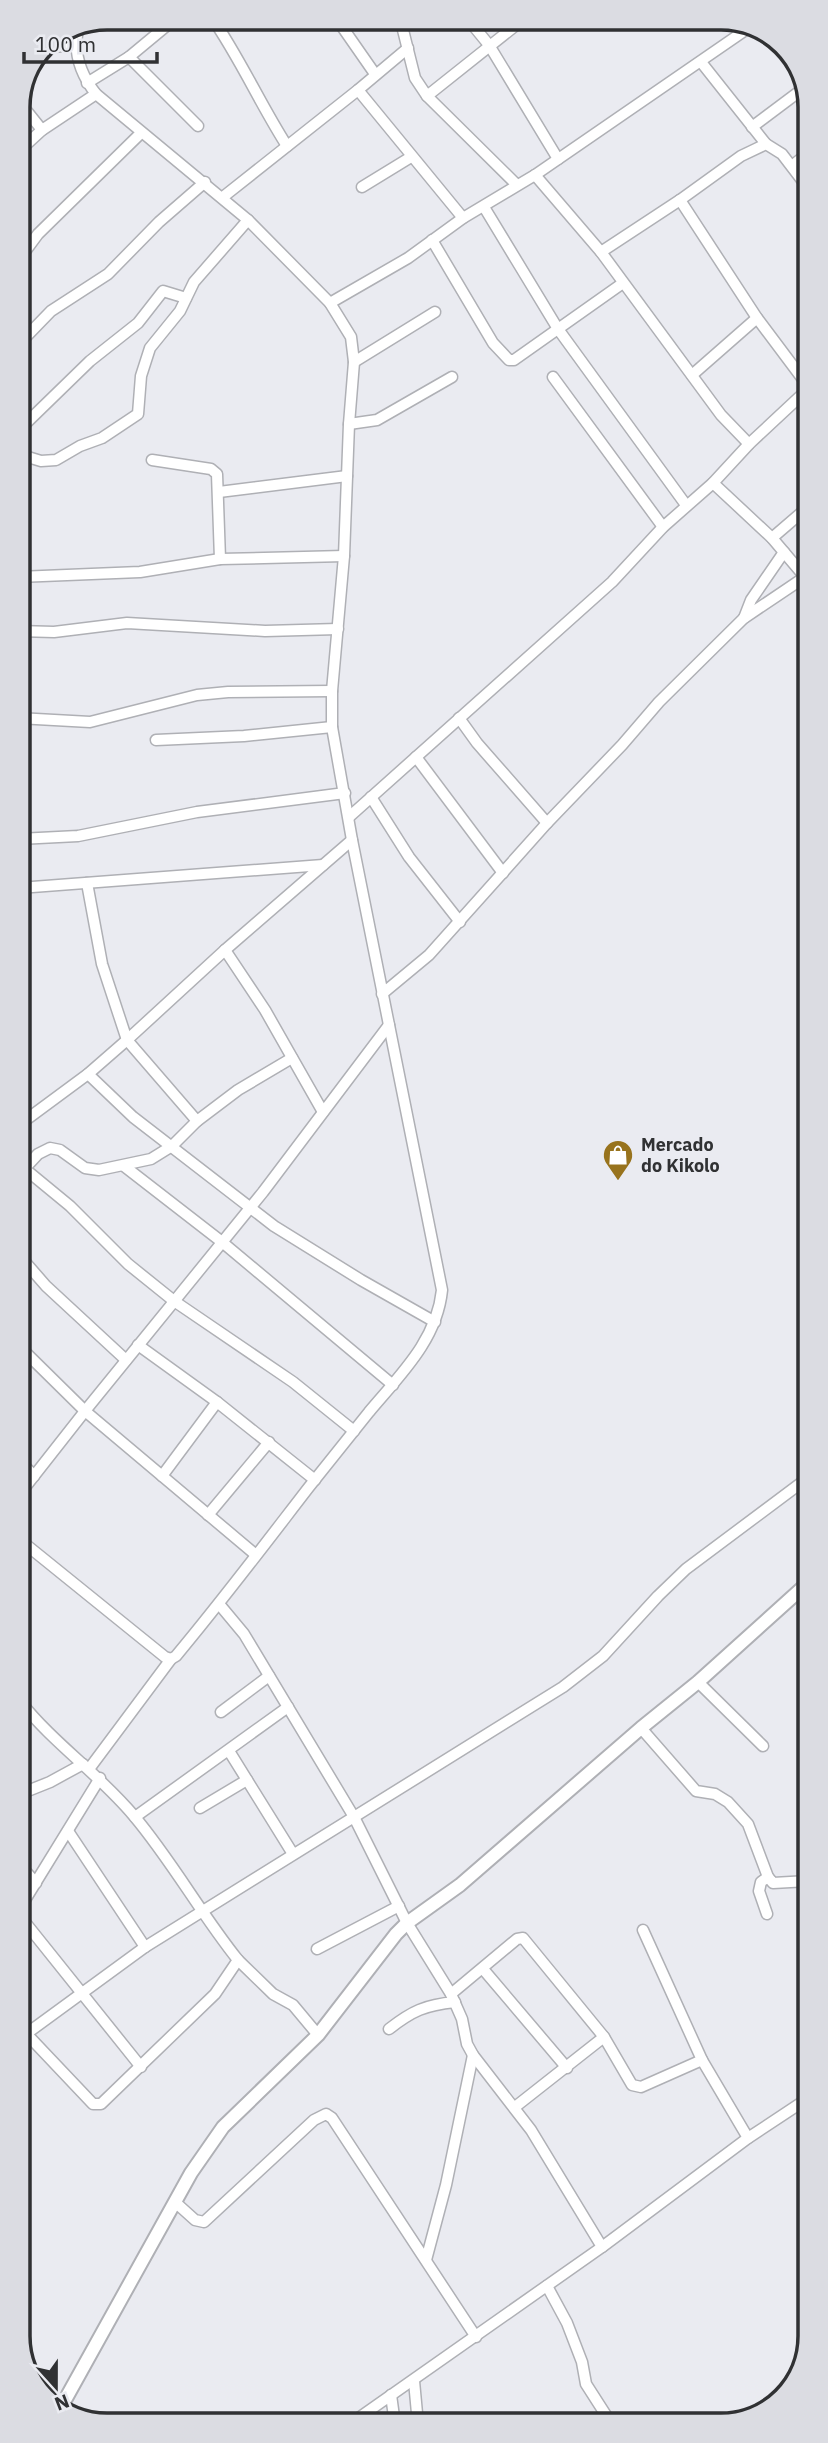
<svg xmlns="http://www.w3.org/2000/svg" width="828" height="2443" font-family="'IBM Plex Sans',sans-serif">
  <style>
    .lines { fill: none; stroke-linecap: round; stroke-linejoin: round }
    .minor-casing { stroke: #afb0b5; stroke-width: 13 }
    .tertiary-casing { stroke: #afb0b5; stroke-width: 16 }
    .minor { stroke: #fff; stroke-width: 10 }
    .tertiary { stroke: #fff; stroke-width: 12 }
    .labels { text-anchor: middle; stroke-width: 6; stroke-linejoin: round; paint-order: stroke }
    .poi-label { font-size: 18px; font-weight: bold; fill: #303133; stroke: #eaebf1; text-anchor: start }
    .rim { fill: none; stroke: #303133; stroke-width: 3.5 }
  </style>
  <rect width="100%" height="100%" fill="#eaebf1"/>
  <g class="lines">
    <g class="minor-casing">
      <g id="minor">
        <path d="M212 18C240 58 260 104 287 146"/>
        <path d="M336 18 375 74"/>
        <path d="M400 18 415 78 427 96 517 185"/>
        <path d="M467 18 489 45 558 159"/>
        <path d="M78 29C73 53 81 75 96 94L248 220 330 303 351 337 354 362 349 424 344 556 332 691V727L352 840 442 1290C437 1340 400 1375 369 1412 349 1437 329 1462 309 1487 265 1544 222 1601 176 1656L171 1659 89 1769"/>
        <path d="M42 48 75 45"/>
        <path d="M129 57 198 126"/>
        <path d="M701 62 766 144"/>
        <path d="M87 83 129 57 176 18"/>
        <path d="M358 90 463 218"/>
        <path d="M427 96 525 18"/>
        <path d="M18 100 42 130"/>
        <path d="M752 127 808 85"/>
        <path d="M18 152 42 130 96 94"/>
        <path d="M792 166 808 153"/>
        <path d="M535 175 601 252 721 415 749 444"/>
        <path d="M362 187 411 157"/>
        <path d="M223 197 358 90 408 48"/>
        <path d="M680 200 757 318 808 386"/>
        <path d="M484 207 558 329 686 505"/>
        <path d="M432 240 493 343 509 360H514L623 283"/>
        <path d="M601 252 680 200 741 156 766 144 782 154 808 188"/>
        <path d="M18 261 38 234 141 133"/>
        <path d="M330 303 408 258 463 218 535 175 750 27"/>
        <path d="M19 344 51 311 108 274 159 222 205 182"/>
        <path d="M354 362 435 312"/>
        <path d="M692 375 757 318"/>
        <path d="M553 377 663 527"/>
        <path d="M349 424 377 420 452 377"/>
        <path d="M18 431 90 361 138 323 163 291 186 298"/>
        <path d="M18 454 41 461 56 460 80 446 102 438 138 414 141 376 150 348 180 311 194 282 248 220"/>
        <path d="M152 460 211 469 217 474 220 559"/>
        <path d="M219 492 347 476"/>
        <path d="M772 538 808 507"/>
        <path d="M18 577 140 572 220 559 344 556"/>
        <path d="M744 618 751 600 784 552"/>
        <path d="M18 631 54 632 127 623 265 631 338 629"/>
        <path d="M18 718 90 722 197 695 228 692 332 691"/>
        <path d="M459 718 477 743 547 823"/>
        <path d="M156 740 244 736 332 727"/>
        <path d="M416 757 503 873"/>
        <path d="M371 797 409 857 460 922"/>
        <path d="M349 817 612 582 663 527 713 483 749 444 808 389"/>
        <path d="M19 839 78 836 197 812 345 793"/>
        <path d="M87 883 102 964 127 1040 197 1121"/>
        <path d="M19 888 323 865"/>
        <path d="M225 950 265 1010 323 1112"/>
        <path d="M382 994 429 955 547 823 622 745 659 702 744 618 805 577 772 538 713 483"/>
        <path d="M88 1074 133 1117 274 1226 361 1280 435 1322"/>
        <path d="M19 1125 88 1074 127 1040 225 950 352 840"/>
        <path d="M19 1164 70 1206 128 1264 174 1301 293 1382 354 1431"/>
        <path d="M124 1166 222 1242 393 1385"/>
        <path d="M25 1168 38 1154 50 1148 60 1150 85 1168 99 1170 151 1159 172 1146 197 1121 238 1090 292 1058"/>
        <path d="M19 1255 46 1286 126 1360"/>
        <path d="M138 1345 217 1402 315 1480"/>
        <path d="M19 1346 85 1411 256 1555"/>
        <path d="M19 1460 34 1476"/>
        <path d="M162 1476 217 1402"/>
        <path d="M19 1495 85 1411 263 1192 389 1025"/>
        <path d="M208 1515 269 1442"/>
        <path d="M19 1539 165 1657 171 1659"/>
        <path d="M219 1604 244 1634 354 1817 407 1923 451 1994 462 2019 467 2044 473 2055 531 2130 602 2247"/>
        <path d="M698 1682 763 1746"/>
        <path d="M20 1701C53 1743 99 1774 134 1816 172 1861 201 1914 238 1960L215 1994 101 2104H93L20 2027"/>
        <path d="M221 1712 269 1676"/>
        <path d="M641 1728 696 1791 715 1794 728 1802 748 1824 768 1877 773 1883 808 1881"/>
        <path d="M229 1751 293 1854"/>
        <path d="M20 1794 50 1782 83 1764"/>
        <path d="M200 1808 247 1780"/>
        <path d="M135 1817 288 1707"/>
        <path d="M68 1831 145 1947"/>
        <path d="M20 1865 36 1883"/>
        <path d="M20 1908 100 1778"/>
        <path d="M767 1914 759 1891 761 1882 768 1877"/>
        <path d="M20 1916 141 2067"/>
        <path d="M643 1930 702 2060 748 2138"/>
        <path d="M317 1949 399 1906"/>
        <path d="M238 1960 273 1994 293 2005 318 2035"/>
        <path d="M483 1969 567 2068"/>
        <path d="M451 1994 517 1939 523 1938 604 2037 632 2085 641 2087 702 2060"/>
        <path d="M389 2029C412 2011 425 2005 455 2002"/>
        <path d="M26 2034 145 1947 563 1687 603 1656 658 1596 686 1569 809 1477"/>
        <path d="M515 2107 604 2037"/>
        <path d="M175 2202 195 2220 204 2222 314 2120 326 2114 332 2118 476 2337"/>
        <path d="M426 2260 446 2185 473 2055"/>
        <path d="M547 2286 567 2323 582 2362 586 2384 611 2423"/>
        <path d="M414 2381 418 2424"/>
        <path d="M391 2395 395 2424"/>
        <path d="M350 2424 602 2247 748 2138 810 2097"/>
      </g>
    </g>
    <g class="tertiary-casing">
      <path id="tertiary" d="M60 2409 191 2173 223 2127 318 2035 396 1934 407 1923 460 1885 641 1728 698 1682 810 1581"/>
    </g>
    <use href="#minor" class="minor"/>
    <use href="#tertiary" class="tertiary"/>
  </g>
  <defs>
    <g id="shop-pin" transform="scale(1.575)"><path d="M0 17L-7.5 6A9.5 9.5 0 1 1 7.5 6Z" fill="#98731d" stroke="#eaebf1"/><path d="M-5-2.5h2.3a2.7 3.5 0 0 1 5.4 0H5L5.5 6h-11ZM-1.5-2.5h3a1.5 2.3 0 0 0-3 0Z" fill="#fff"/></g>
  </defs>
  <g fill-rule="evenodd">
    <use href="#shop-pin" x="618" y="1155"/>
  </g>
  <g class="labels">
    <g class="poi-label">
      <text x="641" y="1151">Mercado<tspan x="641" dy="21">do Kikolo</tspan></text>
    </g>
  </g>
  <path d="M0 0H828V2443H0ZM107 30H721A77 77 0 0 1 798 107V2336A77 77 0 0 1 721 2413H107A77 77 0 0 1 30 2336V107A77 77 0 0 1 107 30Z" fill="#dbdce2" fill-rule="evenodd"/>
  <path class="rim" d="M107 30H721A77 77 0 0 1 798 107V2336A77 77 0 0 1 721 2413H107A77 77 0 0 1 30 2336V107A77 77 0 0 1 107 30Z"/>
  <g transform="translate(56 2387) rotate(159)" stroke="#eaebf1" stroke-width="5" paint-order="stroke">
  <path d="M0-5L12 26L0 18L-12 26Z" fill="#303133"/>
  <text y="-10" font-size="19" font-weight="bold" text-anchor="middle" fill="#303133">N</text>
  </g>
  <path d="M24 52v10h133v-10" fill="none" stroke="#303133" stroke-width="3.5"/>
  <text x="35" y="52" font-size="21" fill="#303133" stroke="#eaebf1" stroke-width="5" paint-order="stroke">100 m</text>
</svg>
